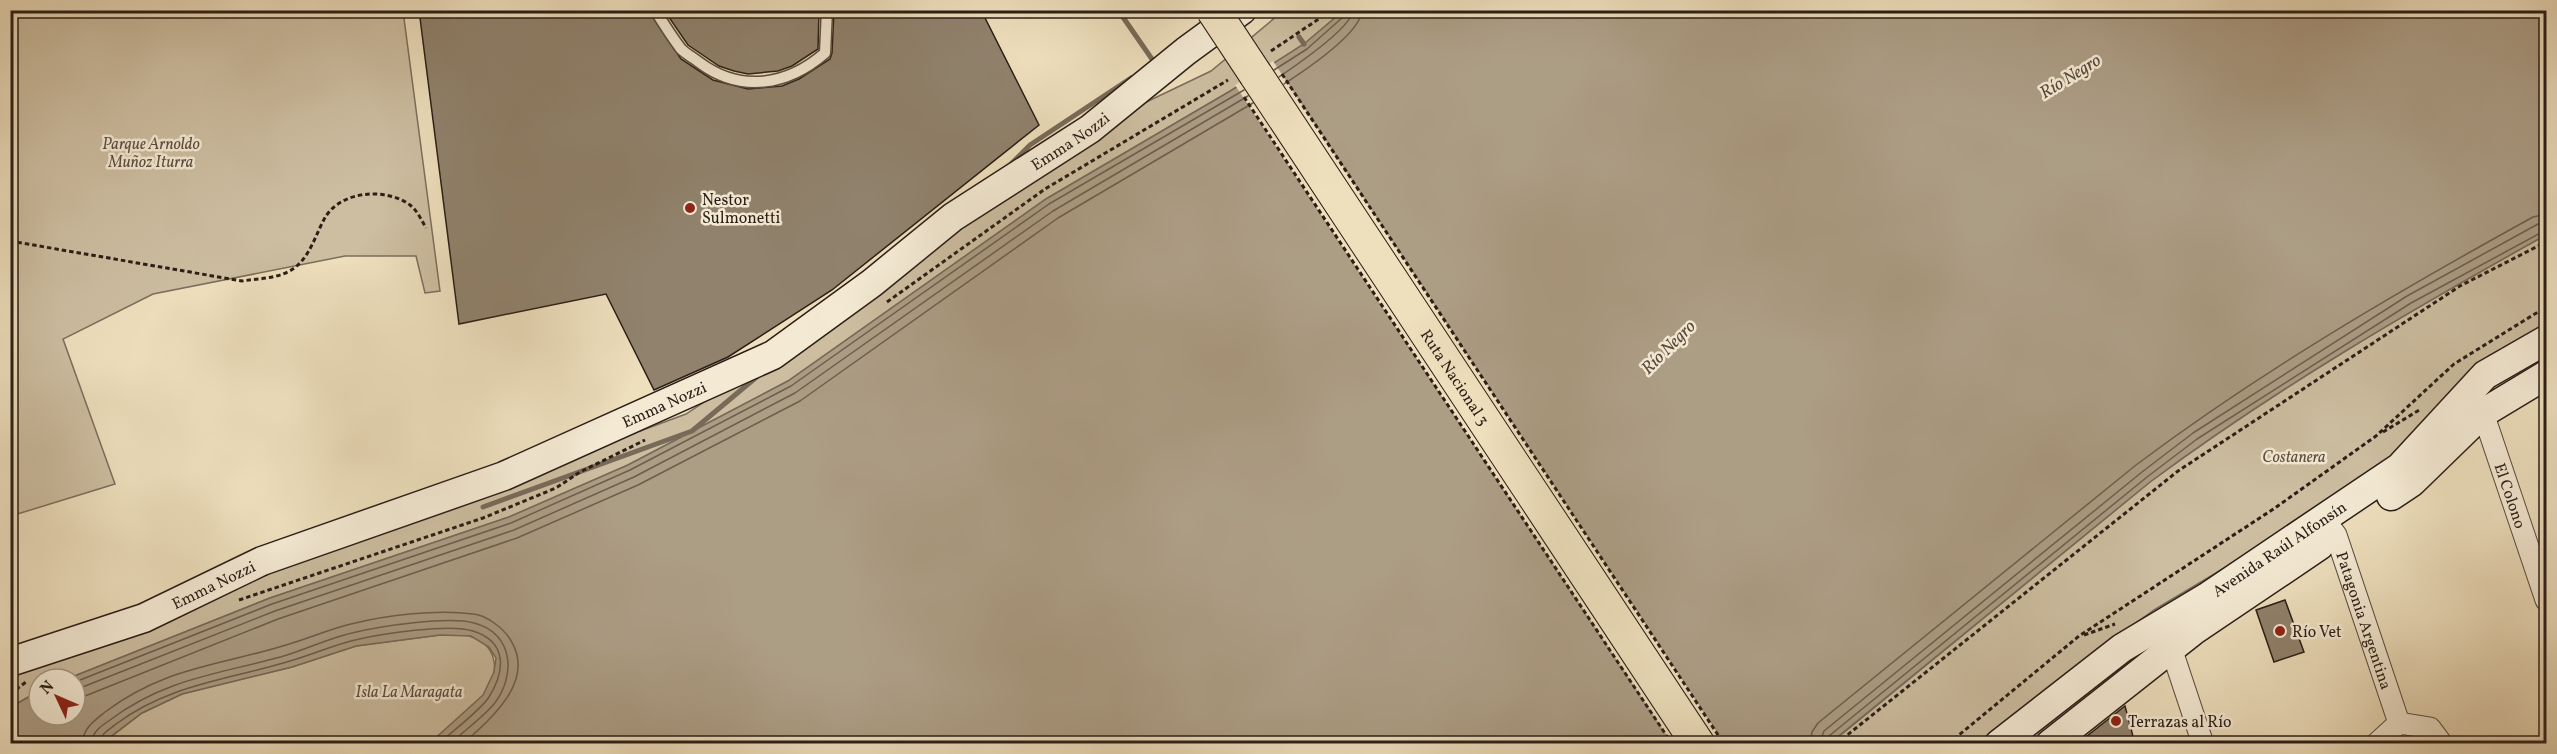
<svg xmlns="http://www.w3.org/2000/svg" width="2557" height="754" font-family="Vollkorn,serif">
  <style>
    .green { fill: #cdbea1; stroke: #7c6e5c; stroke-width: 1.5 }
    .water { fill: #ac9d85; stroke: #786a59; stroke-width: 1.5 }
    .pier { fill: #eedfbd }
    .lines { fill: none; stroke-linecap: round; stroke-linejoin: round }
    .shore { stroke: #6c5e4e; stroke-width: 1.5 }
    .stream { stroke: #786a59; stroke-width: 5 }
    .building { fill: #90826d; stroke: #2b1e17; stroke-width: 1.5 }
    .lane-casing { stroke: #5c4e40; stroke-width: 13 }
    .street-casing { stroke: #5c4e40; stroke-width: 23 }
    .secondary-casing { stroke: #2b1e17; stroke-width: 31 }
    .highway-casing { stroke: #2b1e17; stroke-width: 35 }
    .path { stroke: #2b1e17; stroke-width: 3; stroke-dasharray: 4.5 3; stroke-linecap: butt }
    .lane { stroke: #f4ead4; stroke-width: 10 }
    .street { stroke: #f4ead4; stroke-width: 21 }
    .secondary { stroke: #f4ead4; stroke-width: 28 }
    .highway { stroke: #eedfbd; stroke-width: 33 }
    .highway-bridge-casing { stroke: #2b1e17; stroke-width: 35; stroke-linecap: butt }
    .path-bridge { stroke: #2b1e17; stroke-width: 3; stroke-dasharray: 4.5 3; stroke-linecap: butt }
    .highway-bridge { stroke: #eedfbd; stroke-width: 33 }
    .poi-dot { fill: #8f2418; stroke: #f4ead4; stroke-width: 2 }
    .labels { text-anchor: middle; stroke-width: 5; stroke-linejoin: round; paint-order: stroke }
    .street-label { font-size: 16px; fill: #2b1e17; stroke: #f4ead4 }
    .park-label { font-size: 16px; font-style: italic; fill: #5c4e40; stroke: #f4ead4 }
    .poi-label { font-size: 16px; fill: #2b1e17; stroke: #f4ead4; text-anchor: start }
    .water-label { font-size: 18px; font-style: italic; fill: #584a3e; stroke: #f4ead4 }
  </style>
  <rect width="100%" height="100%" fill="#eedfbd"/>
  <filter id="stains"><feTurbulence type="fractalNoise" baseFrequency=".00333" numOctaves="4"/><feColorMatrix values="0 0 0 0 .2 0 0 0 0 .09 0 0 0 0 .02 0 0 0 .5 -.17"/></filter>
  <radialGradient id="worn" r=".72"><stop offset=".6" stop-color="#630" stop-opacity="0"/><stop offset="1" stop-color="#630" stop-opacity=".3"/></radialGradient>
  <g class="green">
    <path d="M11 10 403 11 440 291 425 293 416 256H345L153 294 63 339 115 484 11 516Z"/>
    <path d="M1283 11H1343L1304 44 1232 90 1046 199 788 381 628 465 509 517 270 598 67 679H39V691L11 707V670L259 572 686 414 868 293 1090 129 1211 71Z"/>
    <path d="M2546 235V328L2394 460 2323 509 2154 610 2104 646 1984 743 1830 744 2150 482C2275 389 2411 310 2546 235Z"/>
    <path d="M440 635C449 635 463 633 472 637 500 647 500 677 482 697 466 713 447 728 430 743L102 744 142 713 182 694 292 667 356 646Z"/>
  </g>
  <path class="water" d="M1343 11H2546V235C2411 310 2275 389 2150 482L1830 743H430L483 695 494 672 496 658 489 647 471 636 440 635 356 646 292 667 182 694 142 713 102 743 11 744V707L39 691V715H75V679H67L270 598 509 517 628 465 788 381 1046 199 1232 90 1304 44Z"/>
  <path class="pier" d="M1273 61 1724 743H1672L1235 85Z"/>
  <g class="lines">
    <g class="shore">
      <path d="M1274 70 1307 49 1343 17 1345 10"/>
      <path d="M1279 77C1295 66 1352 28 1353 10"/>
      <path d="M1284 84C1304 71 1361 34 1362 10"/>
      <path d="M75 682 272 604 511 523 630 470 791 386 1049 204 1244 90"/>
      <path d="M75 690 275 611 514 530 634 477 795 393 1053 211 1248 96"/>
      <path d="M75 700 278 619 517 538 638 485 800 401 1058 218 1253 103"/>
      <path d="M82 744C83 728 94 721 105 712 165 667 218 666 286 645 308 639 329 629 351 624 387 615 437 609 473 614 486 615 503 628 510 639 537 681 491 718 463 744"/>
      <path d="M91 744C92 732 101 726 110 720 167 677 222 674 287 655 309 648 330 638 352 633 380 626 448 616 474 623 514 633 516 676 494 704 482 718 464 731 450 744"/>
      <path d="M99 744C100 734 109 730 116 724 170 684 228 680 290 661 312 655 333 645 355 640 380 634 450 623 473 631 508 642 505 671 489 697 481 710 451 732 439 744"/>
      <path d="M1810 744 1812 732 1818 723 2136 465C2261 371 2397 292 2533 217L2546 214"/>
      <path d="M1819 744 1824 731 2142 472 2193 433 2407 296 2538 224 2546 223"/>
      <path d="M1826 744 1829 736 2147 477 2197 439 2411 303 2546 230"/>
    </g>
    <g class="stream">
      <path d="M1118 10 1154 62"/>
      <path d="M1299 37 1304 44"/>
      <path d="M1008 167 1030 145 1131 78"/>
      <path d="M483 507 692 431 759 375"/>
    </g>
  </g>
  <g class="building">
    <path d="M419 10H648L681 59 713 80 748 89 782 86 799 79 830 59 832 53 834 10H981L1039 125 832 290 728 357 654 390 606 294 459 324Z"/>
    <path d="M664 10H819L818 49 792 66 778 71 748 74 734 71 719 66 688 45Z"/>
    <path d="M2285 600 2304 652 2274 662 2256 610Z"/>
    <path d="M2125 706 2135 744H2077Z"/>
  </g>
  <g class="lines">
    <g class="lane-casing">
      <path id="lane" d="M655 10C663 23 672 37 681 49 686 54 694 58 700 63 741 93 787 86 825 53L827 10"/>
    </g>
    <g class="street-casing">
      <g id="street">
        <path id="s1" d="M2474 405 2483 413 2546 600"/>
        <path id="s2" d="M2324 519 2336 535 2399 723"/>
        <path d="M2162 638 2171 648 2203 744"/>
        <path d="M2376 744 2399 723 2430 728 2442 744"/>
      </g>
    </g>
    <g class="secondary-casing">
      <g id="secondary">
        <path d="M2391 496 2412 482 2483 413 2546 375"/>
        <path id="s3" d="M10 662 144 618 262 561 504 476 773 355 872 283 953 217 1090 129 1186 51 1242 10"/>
        <path id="s4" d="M1999 744 2122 648 2207 597 2400 467 2485 375 2546 340"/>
        <path d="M2050 744 2193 631 2319 546"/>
      </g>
    </g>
    <g class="highway-casing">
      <g id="highway">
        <path id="s5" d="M1256 75 1698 744"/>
      </g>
    </g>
    <g class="path">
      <path d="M1271 51 1332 10"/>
      <path d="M10 241 242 281C261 278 284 279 299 264 312 251 317 231 326 216 343 190 387 188 410 205 417 210 422 221 426 228"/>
      <path d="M887 302 1045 189 1228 80"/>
      <path d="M2383 432 2421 409"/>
      <path d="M239 600 483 518 556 488 580 472 645 440"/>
      <path d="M2084 635 2115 624"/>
      <path d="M10 694 26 682"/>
      <path d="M1836 744 2178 471 2460 286 2546 242"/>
      <path d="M1948 744 2079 636 2275 508 2376 436 2454 364 2546 307"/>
    </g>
    <use href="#lane" class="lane"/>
    <use href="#street" class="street"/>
    <use href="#secondary" class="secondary"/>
    <use href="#highway" class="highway"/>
    <g class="highway-bridge-casing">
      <path id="highway-bridge" d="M1213 10 1256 75"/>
    </g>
    <g class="path-bridge">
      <path d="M1282 74 1724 744"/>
      <path d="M1244 97 1672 744"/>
    </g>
    <use href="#highway-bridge" class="highway-bridge"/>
  </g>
  <g class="poi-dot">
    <circle cx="690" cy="208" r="6"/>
    <circle cx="2280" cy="631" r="6"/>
    <circle cx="2116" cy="721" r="6"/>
  </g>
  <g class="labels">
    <g class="street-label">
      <text dy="6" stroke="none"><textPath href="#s3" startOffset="1190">Emma Nozzi</textPath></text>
      <text dy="6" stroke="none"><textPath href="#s5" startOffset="362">Ruta Nacional 3</textPath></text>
      <text dy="6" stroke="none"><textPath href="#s3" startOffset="704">Emma Nozzi</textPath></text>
      <text dy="6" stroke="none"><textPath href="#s1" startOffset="99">El Colono</textPath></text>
      <text dy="6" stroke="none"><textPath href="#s4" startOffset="342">Avenida Raúl Alfonsín</textPath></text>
      <text dy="6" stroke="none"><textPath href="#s3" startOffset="218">Emma Nozzi</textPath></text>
      <text dy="6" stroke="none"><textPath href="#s2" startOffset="110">Patagonia Argentina</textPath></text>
    </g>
    <g class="park-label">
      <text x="151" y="149">Parque Arnoldo<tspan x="151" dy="18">Muñoz Iturra</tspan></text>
      <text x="2294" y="462">Costanera</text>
      <text x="409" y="697">Isla La Maragata</text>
    </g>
    <g class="poi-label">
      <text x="702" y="205">Nestor<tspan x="702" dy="18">Sulmonetti</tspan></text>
      <text x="2292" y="637">Río Vet</text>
      <text x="2128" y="727">Terrazas al Río</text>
    </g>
    <g class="water-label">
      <text transform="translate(2070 76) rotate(-32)" y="6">Río Negro</text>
      <text transform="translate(1668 347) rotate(-45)" y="6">Río Negro</text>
    </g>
  </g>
  <rect width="2557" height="754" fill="none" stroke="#eedfbd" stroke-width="36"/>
  <rect x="12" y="12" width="2533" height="730" fill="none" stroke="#2b1e17" stroke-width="3"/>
  <rect x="18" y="18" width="2521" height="718" fill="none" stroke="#2b1e17" stroke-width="1.5"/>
  <g transform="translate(57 697) rotate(314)"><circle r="28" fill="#f4ead4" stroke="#a49888" stroke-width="1.5"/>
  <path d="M0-4.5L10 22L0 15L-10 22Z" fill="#8f2418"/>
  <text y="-9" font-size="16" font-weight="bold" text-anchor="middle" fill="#2b1e17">N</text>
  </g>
  <rect width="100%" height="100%" filter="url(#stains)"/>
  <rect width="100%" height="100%" fill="url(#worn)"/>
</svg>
